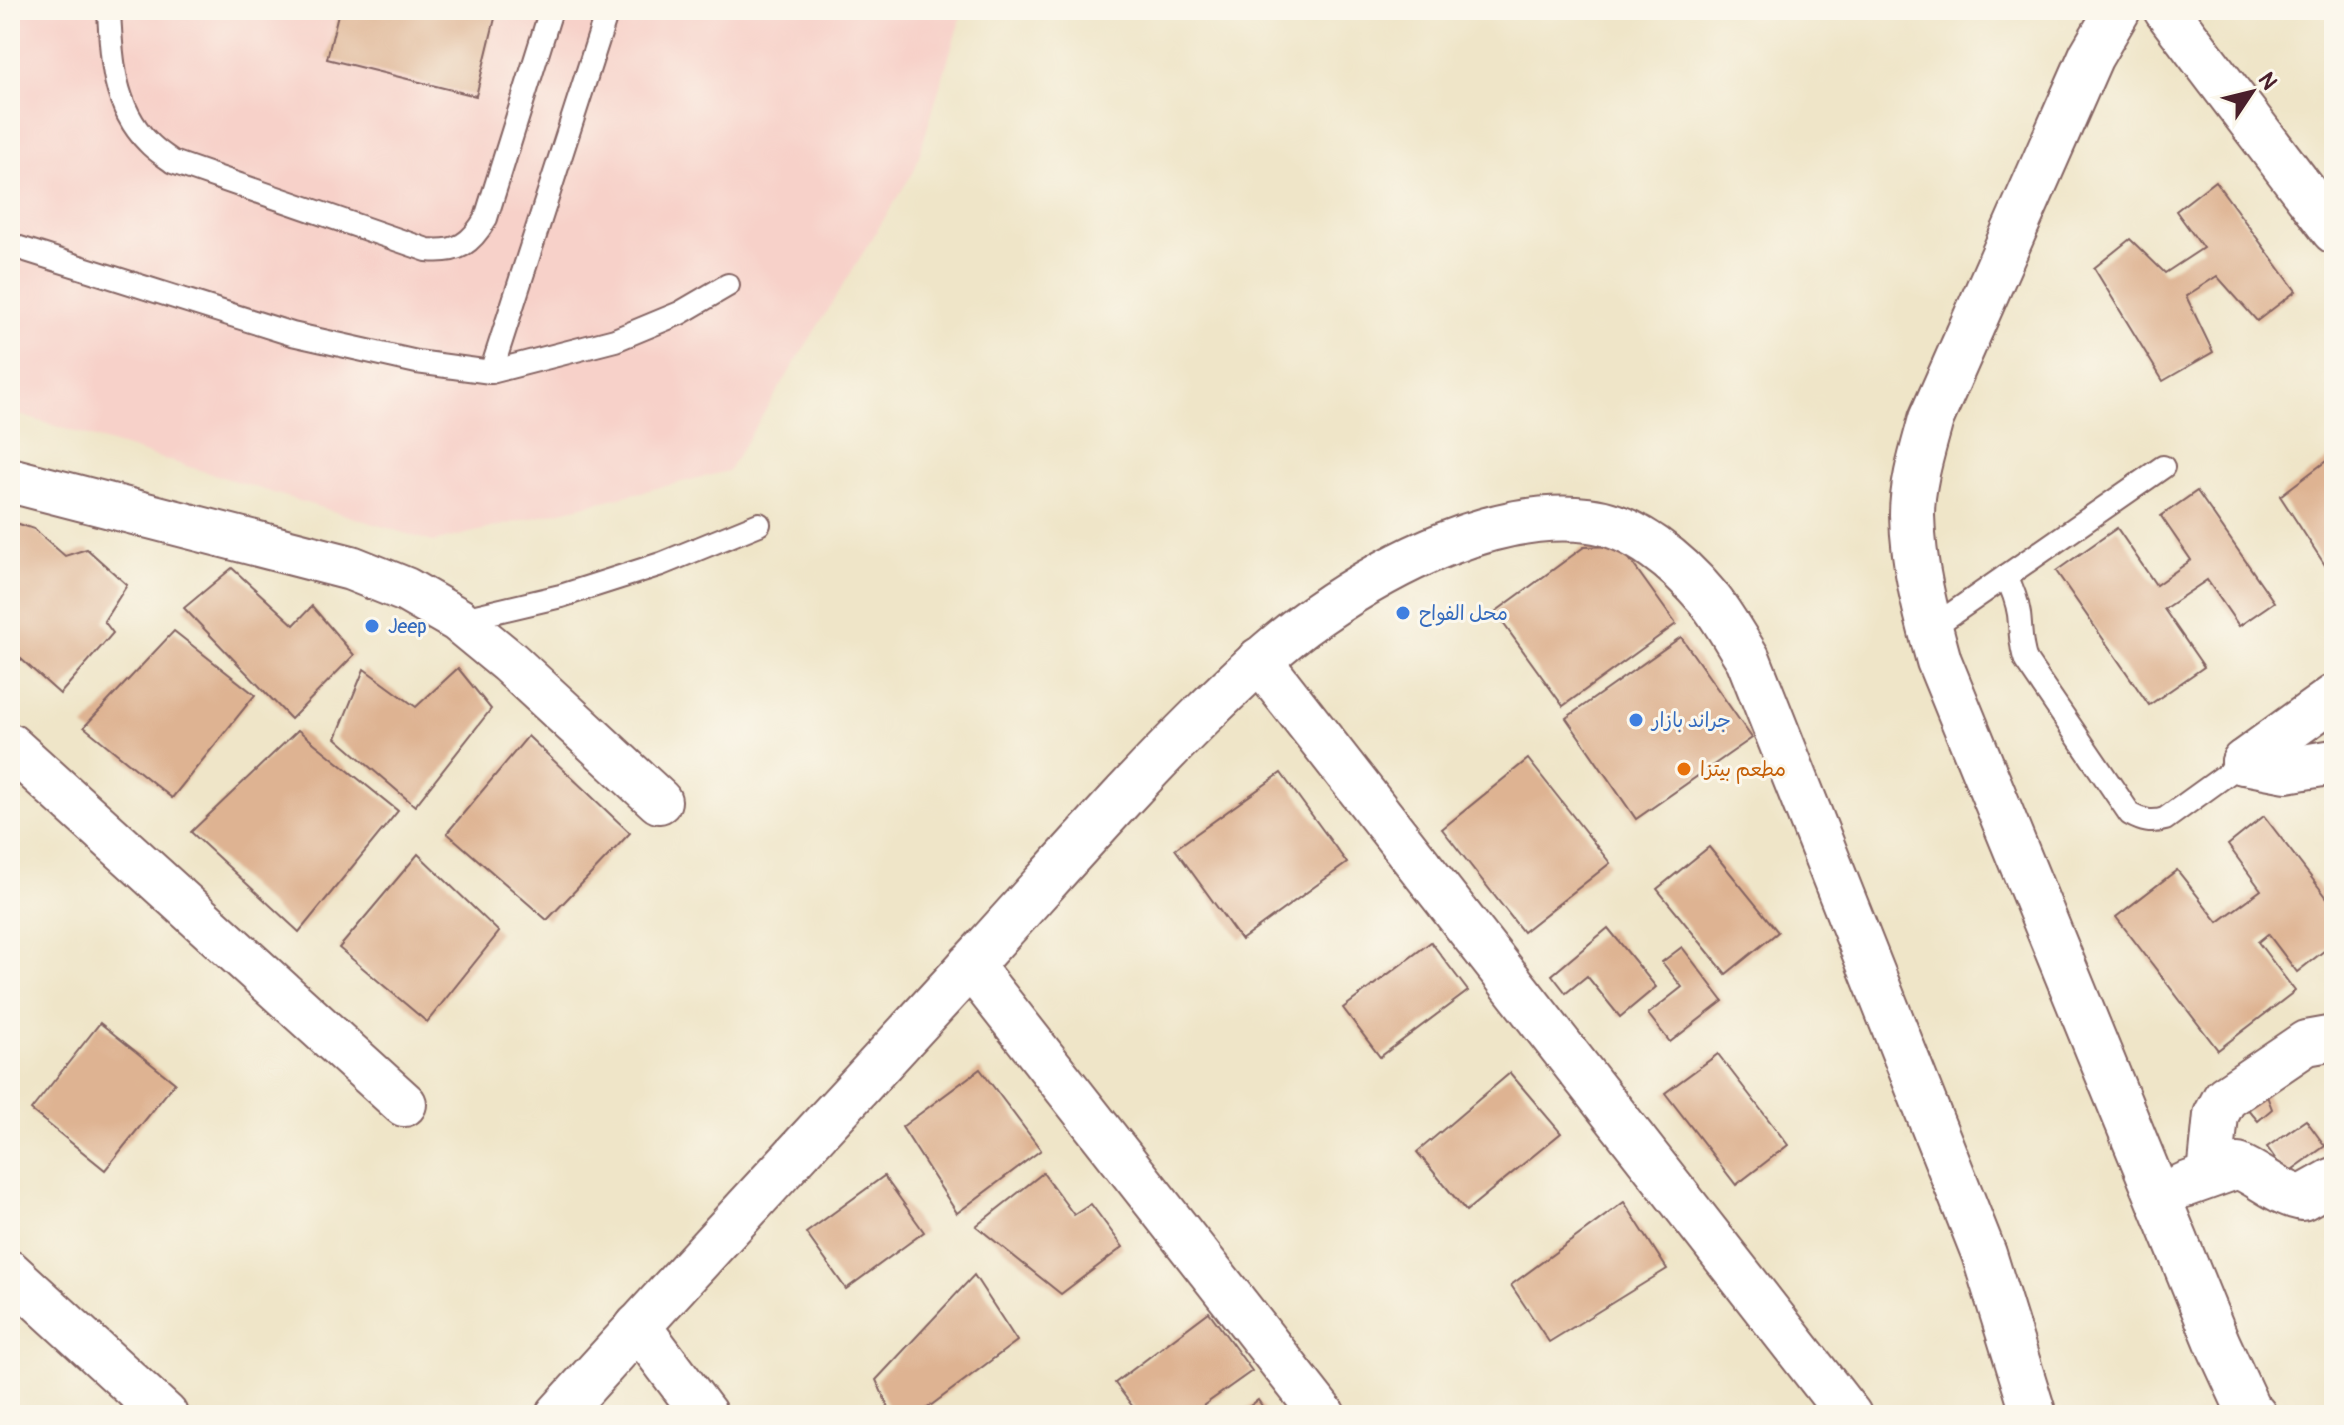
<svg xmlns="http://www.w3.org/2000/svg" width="2344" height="1425" font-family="Pangolin,'Playpen Sans Arabic',sans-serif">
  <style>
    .built { fill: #f7d1c9 }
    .building { fill: #deb392 }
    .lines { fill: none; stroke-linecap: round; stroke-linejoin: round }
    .lane-casing { stroke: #846462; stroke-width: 26 }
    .street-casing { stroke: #846462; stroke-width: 48 }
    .lane { stroke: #fff; stroke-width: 22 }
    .street { stroke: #fff; stroke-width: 44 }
    .shop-dot { fill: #3f7fe0; stroke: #fbf7ec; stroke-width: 3 }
    .food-dot { fill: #e8710a; stroke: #fbf7ec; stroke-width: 3 }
    .labels { text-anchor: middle; stroke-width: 6; stroke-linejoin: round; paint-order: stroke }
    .shop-label { font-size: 20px; fill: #366cbe; stroke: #fbf7ec; text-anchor: start }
    .food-label { font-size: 20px; fill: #c56008; stroke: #fbf7ec; text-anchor: start }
  </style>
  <rect width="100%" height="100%" fill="#fbf7ec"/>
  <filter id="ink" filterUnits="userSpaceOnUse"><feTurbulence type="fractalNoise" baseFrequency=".0125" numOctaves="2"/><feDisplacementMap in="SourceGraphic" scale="16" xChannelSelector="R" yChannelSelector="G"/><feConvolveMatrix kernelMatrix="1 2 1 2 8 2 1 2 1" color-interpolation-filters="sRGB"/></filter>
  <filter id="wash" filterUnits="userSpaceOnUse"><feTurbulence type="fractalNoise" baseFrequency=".006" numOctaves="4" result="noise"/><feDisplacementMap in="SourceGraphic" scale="32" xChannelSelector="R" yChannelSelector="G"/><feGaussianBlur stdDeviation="1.8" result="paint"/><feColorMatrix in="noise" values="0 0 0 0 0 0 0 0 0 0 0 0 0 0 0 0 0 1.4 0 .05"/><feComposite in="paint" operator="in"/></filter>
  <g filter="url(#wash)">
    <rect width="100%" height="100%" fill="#efe5c8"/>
    <path class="built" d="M10 10H963L915 169 728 471 433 542 10 412Z"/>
    <g id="blocks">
      <g class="building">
        <path d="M339 10H497L476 96 327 59Z"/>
        <path d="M2215 181 2296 291 2257 321 2217 276 2186 296 2213 352 2163 381 2094 268 2130 239 2165 273 2203 248 2176 211Z"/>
        <path d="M2334 455V579L2280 496Z"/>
        <path d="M2197 491 2274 602 2239 626 2207 580 2164 609 2204 667 2149 705 2056 571 2117 528 2156 585 2191 560 2161 516Z"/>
        <path d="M10 521 34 529 65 556 87 549 127 585 104 621 113 633 60 694 10 649Z"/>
        <path d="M1620 546 1676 624 1563 706 1495 612 1584 547Z"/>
        <path d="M232 568 294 625 312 606 354 655 291 719 184 608Z"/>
        <path d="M174 631 255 695 172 798 84 727Z"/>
        <path d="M1681 637 1752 738 1636 819 1566 718Z"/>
        <path d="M458 668 491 709 415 806 336 738 364 669 416 707Z"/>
        <path d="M298 730 398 811 299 932 191 832Z"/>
        <path d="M528 736 630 833 547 920 447 833Z"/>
        <path d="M1528 759 1610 863 1523 932 1442 829Z"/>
        <path d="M1281 773 1347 863 1241 940 1175 849Z"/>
        <path d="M2264 816 2334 907V943L2297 972 2268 934 2258 942 2295 991 2218 1050 2116 917 2177 870 2218 922 2261 890 2228 845Z"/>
        <path d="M1709 847 1778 932 1726 974 1657 889Z"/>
        <path d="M418 854 499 932 427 1022 339 948Z"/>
        <path d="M1608 928 1656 987 1620 1017 1587 976 1566 993 1552 975Z"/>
        <path d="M1431 942 1468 991 1380 1057 1343 1008Z"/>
        <path d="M1682 947 1723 1001 1670 1042 1648 1014 1682 987 1662 962Z"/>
        <path d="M100 1023 175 1083 105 1170 31 1110Z"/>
        <path d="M1718 1054 1788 1145 1736 1185 1665 1093Z"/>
        <path d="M980 1069 1041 1150 957 1213 902 1127Z"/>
        <path d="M1510 1073 1561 1133 1466 1211 1417 1152Z"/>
        <path d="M2265 1091 2272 1109 2258 1121 2246 1107Z"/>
        <path d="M2306 1120 2325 1146 2286 1174 2267 1147Z"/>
        <path d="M1043 1173 1074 1215 1091 1204 1123 1247 1061 1294 976 1226Z"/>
        <path d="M884 1176 924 1232 846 1289 806 1233Z"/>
        <path d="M1624 1202 1667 1269 1549 1342 1511 1285Z"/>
        <path d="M974 1275 1017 1341 918 1415H892L876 1380Z"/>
        <path d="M1209 1312 1252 1371 1190 1415H1139L1115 1383Z"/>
        <path d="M1258 1400 1268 1415H1238Z"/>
      </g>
    </g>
  </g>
  <g filter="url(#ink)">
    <use href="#blocks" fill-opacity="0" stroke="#846462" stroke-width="2"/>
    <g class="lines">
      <g class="lane-casing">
        <g id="lane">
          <path d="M109 10C111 56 113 107 148 142 155 150 165 156 173 162L427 250C458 253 471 244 486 218L551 10"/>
          <path d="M10 245 292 334 417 362 491 372 615 340 680 313 728 285"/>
          <path d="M491 372 606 15 610 10"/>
          <path d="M2006 576C2012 588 2017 601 2019 614 2021 631 2020 645 2026 661L2130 814C2143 821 2151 823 2165 819L2244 762"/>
          <path d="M459 620 561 596 661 564 759 524"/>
          <path d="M1930 629 2163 467"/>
        </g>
      </g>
      <g class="street-casing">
        <g id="street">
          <path d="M2118 10 2091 56 1931 419C1923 449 1912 483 1912 515 1913 565 1926 614 1939 661L2218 1344 2248 1409 2254 1415"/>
          <path d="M2166 10 2334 231"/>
          <path d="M10 480 351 568 406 590 458 620 509 662 659 801"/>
          <path d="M1259 660 1849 1415"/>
          <path d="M10 746 404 1104"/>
          <path d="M2244 762 2334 697"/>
          <path d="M2244 762 2286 770 2334 762"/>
          <path d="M970 965 1323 1415"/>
          <path d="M2210 1175 2216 1115 2225 1098 2306 1043 2334 1038"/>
          <path d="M2185 1185 2238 1166C2261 1176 2278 1193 2302 1198L2334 1180"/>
          <path d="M10 1273 165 1415"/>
          <path d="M638 1326 705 1415"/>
          <path d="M558 1415C699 1258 844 1104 986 948 1057 870 1126 790 1201 716 1238 680 1275 644 1317 615 1391 563 1496 509 1588 520 1634 525 1679 563 1708 598 1723 616 1735 639 1748 659L1984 1254 2034 1415"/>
        </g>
      </g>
      <use href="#lane" class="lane"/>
      <use href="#street" class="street"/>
    </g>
  </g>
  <g class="shop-dot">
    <circle cx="1403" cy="613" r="8"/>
    <circle cx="372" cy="626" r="8"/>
    <circle cx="1636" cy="720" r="8"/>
  </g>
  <circle class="food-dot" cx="1684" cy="769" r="8"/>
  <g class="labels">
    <g class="shop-label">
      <text x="1419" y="620">محل الفواح</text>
      <text x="388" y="633">Jeep</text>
      <text x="1652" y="727">جراند بازار</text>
    </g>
    <g class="food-label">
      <text x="1700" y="776">مطعم بيتزا</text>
    </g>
  </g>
  <rect width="2344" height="1425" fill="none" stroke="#fbf7ec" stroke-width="40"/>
  <g transform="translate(2252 92) rotate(55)" stroke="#fbf7ec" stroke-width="6" paint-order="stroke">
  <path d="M0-6L14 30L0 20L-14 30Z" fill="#4a1f2b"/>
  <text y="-12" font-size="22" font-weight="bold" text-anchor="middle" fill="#4a1f2b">N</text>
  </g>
</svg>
